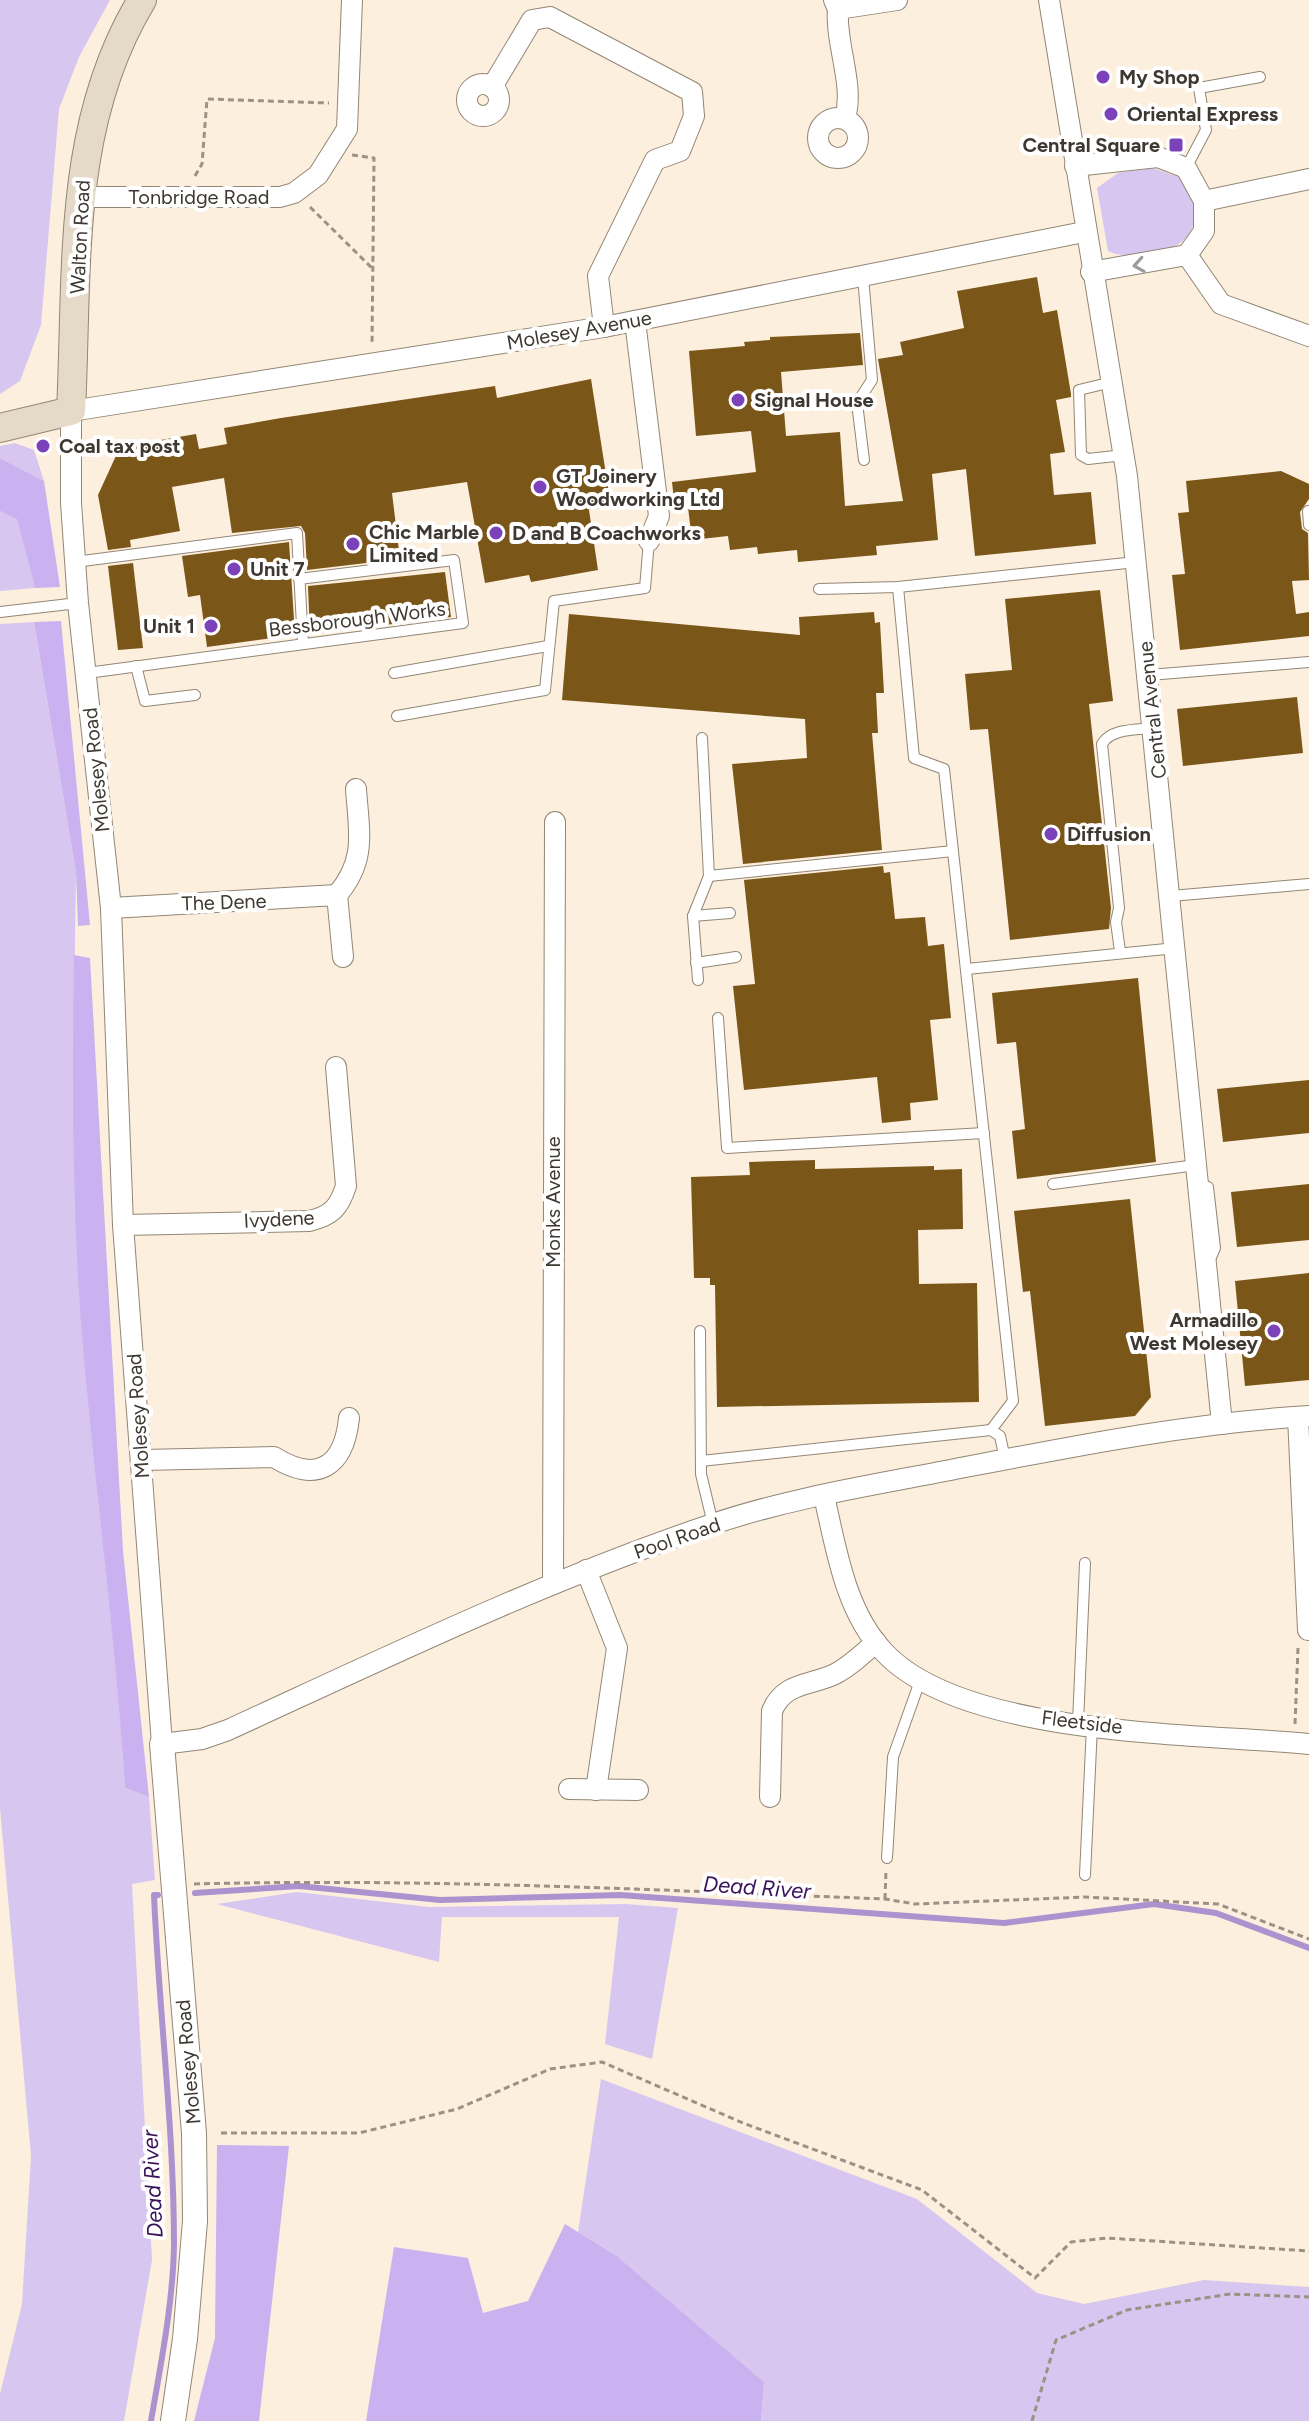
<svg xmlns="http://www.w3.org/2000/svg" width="1309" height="2421" font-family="Figtree,sans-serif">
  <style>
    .green { fill: #d7c7f0 }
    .forest { fill: #cab1ef }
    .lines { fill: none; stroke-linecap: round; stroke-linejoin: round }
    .stream { stroke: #ac93cf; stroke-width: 6 }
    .building { fill: #7b5619 }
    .service-casing { stroke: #928675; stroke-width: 12 }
    .minor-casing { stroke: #928675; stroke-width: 22 }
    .tertiary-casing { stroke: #928675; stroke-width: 26 }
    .secondary-casing { stroke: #928675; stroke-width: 30 }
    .path { stroke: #9b9185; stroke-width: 3; stroke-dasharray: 6 4; stroke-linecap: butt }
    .service { stroke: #fff; stroke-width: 10 }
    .minor { stroke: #fff; stroke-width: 20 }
    .tertiary { stroke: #fff; stroke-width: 24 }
    .secondary { stroke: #e5d9c7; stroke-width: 28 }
    .oneway { stroke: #9e9c98 }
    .poi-dot { fill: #7c42b9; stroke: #fff; stroke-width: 3 }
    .labels { text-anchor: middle; stroke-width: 8; stroke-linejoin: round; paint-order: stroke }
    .poi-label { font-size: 20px; font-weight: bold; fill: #3d3831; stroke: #fff; text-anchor: start }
    .street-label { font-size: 20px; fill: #3d3831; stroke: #fff }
    .water-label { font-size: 22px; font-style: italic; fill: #38135a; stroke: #fff }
  </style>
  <rect width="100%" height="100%" fill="#fdefdd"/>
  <g class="green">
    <path d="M0 0H110L79 57 59 109 41 325 20 381 0 394Z"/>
    <path d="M1153 168 1181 178 1197 205C1195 239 1178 251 1145 254 1132 255 1120 257 1108 251L1097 188 1118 173Z"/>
    <path d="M15 443 34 450 44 481 0 458V446Z"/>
    <path d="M0 511 17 518 35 588 0 591Z"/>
    <path d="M34 622 76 872 73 1076 83 1345 119 1695 125 1788 149 1797 155 1880 132 1884 152 2260 124 2421H0V2394L22 2304 31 2156 0 1808V624Z"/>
    <path d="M297 1892 429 1907 626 1904 678 1908 652 2059 605 2044 619 1917H442L439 1962 217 1904Z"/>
    <path d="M601 2079 917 2199 1037 2293 1084 2304 1204 2280 1309 2287V2421H761L764 2382 617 2256 578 2232Z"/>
  </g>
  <g class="forest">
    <path d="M0 458 44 481 60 587 35 588 17 519 0 511Z"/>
    <path d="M61 621 90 925 78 926 76 872 34 622Z"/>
    <path d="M74 955 90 958 123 1551 149 1797 125 1788C116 1641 96 1495 83 1348 72 1218 72 1085 74 955Z"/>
    <path d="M217 2145 289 2146 259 2421H194L215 2338Z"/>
    <path d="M565 2224 617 2256 764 2382 761 2421H366L394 2247 468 2258 483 2313 528 2301Z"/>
  </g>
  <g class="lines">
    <g class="stream">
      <path d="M195 1893 299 1886 440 1900 620 1895 1004 1923 1154 1904 1216 1913 1309 1948"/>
      <path d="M151 2421C161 2363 173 2303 174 2245 174 2128 159 2012 154 1895H158"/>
    </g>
  </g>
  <g class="building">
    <path d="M1037 277 1043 313 1057 310 1071 394V397L1056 400 1065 452 1050 454 1054 495 1091 492 1096 544 975 556 966 469 932 474 938 540 876 546 877 555 798 562 797 550 758 554 757 547 730 550 728 536 692 540 687 499 674 500 672 482 756 472 751 431 696 436 689 351 745 346 744 342 770 340V337L860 333 863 365 781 372 786 436 840 432 845 506 903 501 878 359 903 355 900 342 964 328 957 291Z"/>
    <path d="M591 379 611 506 589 510 598 570 531 582 529 575 485 583 467 482 392 493 400 559 307 570 305 533 301 526 232 533 224 478 172 487 180 531 130 540 131 547 108 550 98 495 120 447 196 434 199 449 227 444 224 428 281 418 495 386 497 398Z"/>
    <path d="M1281 471 1309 484V499L1300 512 1302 529 1308 533 1309 580 1292 581 1296 614 1309 612V636L1180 650 1172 575 1185 574 1178 513 1189 512 1186 481Z"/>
    <path d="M289 542 295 635 207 647 200 595 188 597 182 556Z"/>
    <path d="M133 563 143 648 118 650 108 566Z"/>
    <path d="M445 572 451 617 310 634 308 586Z"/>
    <path d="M1100 590 1113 701 1089 704 1111 908 1109 929 1010 940 988 729 970 730 965 674 1012 670 1005 599Z"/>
    <path d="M874 612 875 623 880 622 884 693H876L878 733H872L882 850 743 864 732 764 807 758 805 719 562 700 569 614 800 635 799 617Z"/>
    <path d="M1297 697 1303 753 1183 766 1177 709Z"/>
    <path d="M883 866 884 873 890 872 895 919 925 917 928 946 944 944 951 1018 930 1020 938 1100 910 1103 911 1120 882 1123 877 1077 744 1090 733 986 755 984 744 880Z"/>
    <path d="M1138 978 1156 1162 1017 1179 1012 1131 1025 1129 1016 1042 997 1044 992 993Z"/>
    <path d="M1309 1080V1133L1223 1142 1217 1089Z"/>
    <path d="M815 1160V1169L934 1166V1170L962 1169 963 1229 918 1230 919 1284 977 1283 979 1402 717 1407 715 1285H710V1278H694L691 1177 750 1175 749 1162Z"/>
    <path d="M1309 1184V1240L1237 1247 1231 1192Z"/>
    <path d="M1130 1199 1151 1397 1135 1416 1045 1426 1030 1291 1023 1292 1014 1211Z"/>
    <path d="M1309 1273V1380L1245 1386 1235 1281Z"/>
  </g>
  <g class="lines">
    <g class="service-casing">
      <g id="service">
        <path d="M1186 168 1206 130 1199 88 1260 77"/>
        <path d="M863 277 872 380 857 403 864 460"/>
        <path d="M1112 382 1079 390 1081 455 1088 459 1124 455"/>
        <path d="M1308 511 1309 525"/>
        <path d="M75 562 297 533 303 644"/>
        <path d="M898 587 914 758 944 769 1013 1401 991 1430"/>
        <path d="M819 589 898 587 1136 562"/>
        <path d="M0 612 78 603"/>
        <path d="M136 666 145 701 195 695"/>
        <path d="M87 673 463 623 454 560 299 579"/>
        <path d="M394 673 548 646"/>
        <path d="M1149 675 1309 662"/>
        <path d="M397 716 545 690 554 601 645 588 649 541"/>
        <path d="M702 738 709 876 953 851"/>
        <path d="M1171 896 1309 884"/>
        <path d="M693 916 730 913"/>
        <path d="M1120 951 1116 922 1119 908 1102 744C1111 728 1137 730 1154 728"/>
        <path d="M696 963 736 957"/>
        <path d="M967 969 1176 948"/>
        <path d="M698 980 693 916 709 876"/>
        <path d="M718 1018 727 1148 984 1133"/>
        <path d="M1053 1184 1196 1165"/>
        <path d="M1207 1257H1211L1215 1248 1208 1187"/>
        <path d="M700 1331 701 1474 713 1524"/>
        <path d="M701 1461 991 1430 1000 1436 1005 1459"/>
        <path d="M1078 1722 1085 1563"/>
        <path d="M887 1858 893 1757 920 1681"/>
        <path d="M1085 1875 1092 1726"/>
      </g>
    </g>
    <g class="minor-casing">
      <g id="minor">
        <path d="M834 0 838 9 897 0"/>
        <path d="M1049 0 1127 476 1222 1424"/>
        <path d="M838 9C835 44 855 85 845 118"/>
        <circle cx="483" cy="100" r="16"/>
        <path d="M492 87 532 20 550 17 692 92 694 116 680 151 655 160 598 276 604 327"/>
        <circle cx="838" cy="138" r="20"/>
        <path d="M1075 166 1158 157 1186 168 1204 201V231L1187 255 1091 272"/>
        <path d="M81 197H280L294 193 318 175 347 129 352 0"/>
        <path d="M1204 201 1309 179"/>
        <path d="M1084 232 604 327 71 411V503L78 603 111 908 123 1225 162 1744 202 1739 228 1730C387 1657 544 1581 710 1525 786 1499 867 1486 945 1471 1065 1448 1187 1423 1309 1416"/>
        <path d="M1187 255 1221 304 1309 336"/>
        <path d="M635 321 659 516 649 541"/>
        <path d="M337 895C367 860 359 832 356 789"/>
        <path d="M111 908 337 895 343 957"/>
        <path d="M123 1225 309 1221C331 1216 339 1208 346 1186L336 1067"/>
        <path d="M1298 1417 1308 1630"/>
        <path d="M142 1460 274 1457C317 1484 344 1467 349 1418"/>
        <path d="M824 1496C836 1548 845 1611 884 1652 963 1737 1197 1733 1309 1744"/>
        <path d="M586 1570 617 1648 596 1790"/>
        <path d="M553 1582 555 822"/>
        <path d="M569 1789 638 1790"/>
        <path d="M770 1797 772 1711C784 1682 810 1686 835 1674 850 1666 863 1654 876 1642"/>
      </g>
    </g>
    <g class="tertiary-casing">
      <path id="tertiary" d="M162 1744 194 2133 195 2221 185 2339 173 2421"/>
    </g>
    <g class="secondary-casing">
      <path id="secondary" d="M0 428 71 411C78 270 66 125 142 0"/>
    </g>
    <g class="path">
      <path d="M352 155 374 158 372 345"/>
      <path d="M195 176 202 164 207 99 329 103"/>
      <path d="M310 207 373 269"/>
      <path d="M1295 1724 1298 1648"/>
      <path d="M194 1884C424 1878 655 1890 885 1899L915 1904 1085 1897 1218 1904 1309 1939"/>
      <path d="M885 1899 886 1870"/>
      <path d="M221 2133H359L457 2109 550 2069 602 2062 743 2123 922 2190 1035 2278 1071 2242 1107 2238 1309 2251"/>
      <path d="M1032 2421 1056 2340 1127 2310 1230 2294 1309 2297"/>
    </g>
    <use href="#service" class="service"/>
    <use href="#minor" class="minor"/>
    <use href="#tertiary" class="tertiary"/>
    <use href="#secondary" class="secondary"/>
  </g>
  <defs><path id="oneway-chevron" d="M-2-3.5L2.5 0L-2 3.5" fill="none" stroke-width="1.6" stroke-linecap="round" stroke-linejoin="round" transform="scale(2)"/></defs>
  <use class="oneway" href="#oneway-chevron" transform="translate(1139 265) rotate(171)"/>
  <g class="poi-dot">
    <circle cx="1103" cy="77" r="8"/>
    <circle cx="1111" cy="114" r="8"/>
    <rect x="1168" y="137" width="16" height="16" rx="4"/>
    <circle cx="738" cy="400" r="8"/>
    <circle cx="43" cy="446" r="8"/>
    <circle cx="540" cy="487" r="8"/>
    <circle cx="496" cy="533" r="8"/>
    <circle cx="353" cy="544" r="8"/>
    <circle cx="234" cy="569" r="8"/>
    <circle cx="211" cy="626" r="8"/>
    <circle cx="1051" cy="834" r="8"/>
    <circle cx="1274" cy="1331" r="8"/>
  </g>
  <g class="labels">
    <g class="poi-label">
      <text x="1119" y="84">My Shop</text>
      <text x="1127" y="121">Oriental Express</text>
      <text x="1160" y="152" text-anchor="end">Central Square</text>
      <text x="754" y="407">Signal House</text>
      <text x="59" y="453">Coal tax post</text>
      <text x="556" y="483">GT Joinery<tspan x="556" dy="23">Woodworking Ltd</tspan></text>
      <text x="369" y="539">Chic Marble<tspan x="369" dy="23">Limited</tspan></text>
      <text x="512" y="540">D and B Coachworks</text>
      <text x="250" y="576">Unit 7</text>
      <text x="195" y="633" text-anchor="end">Unit 1</text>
      <text x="1067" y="841">Diffusion</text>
      <text x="1258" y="1327" text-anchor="end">Armadillo<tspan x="1258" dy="23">West Molesey</tspan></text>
    </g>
    <g class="street-label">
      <text x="199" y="204">Tonbridge Road</text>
      <text transform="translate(80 237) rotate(-87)" y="7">Walton Road</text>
      <text transform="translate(579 330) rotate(-10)" y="7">Molesey Avenue</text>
      <text transform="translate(357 619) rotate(-7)" y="7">Bessborough Works</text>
      <text transform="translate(1152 710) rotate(-96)" y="7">Central Avenue</text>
      <text transform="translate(96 770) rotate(-96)" y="7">Molesey Road</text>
      <text transform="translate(224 902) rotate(-2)" y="7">The Dene</text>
      <text transform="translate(553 1202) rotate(-90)" y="7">Monks Avenue</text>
      <text transform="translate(279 1219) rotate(-3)" y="7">Ivydene</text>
      <text transform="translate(138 1416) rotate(-94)" y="7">Molesey Road</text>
      <text transform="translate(677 1538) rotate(-19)" y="7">Pool Road</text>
      <text transform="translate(1082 1722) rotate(7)" y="7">Fleetside</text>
      <text transform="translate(188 2062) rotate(-95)" y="7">Molesey Road</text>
    </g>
    <g class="water-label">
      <text transform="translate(757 1887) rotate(4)" y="8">Dead River</text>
      <text transform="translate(152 2184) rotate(-93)" y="8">Dead River</text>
    </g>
  </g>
</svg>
